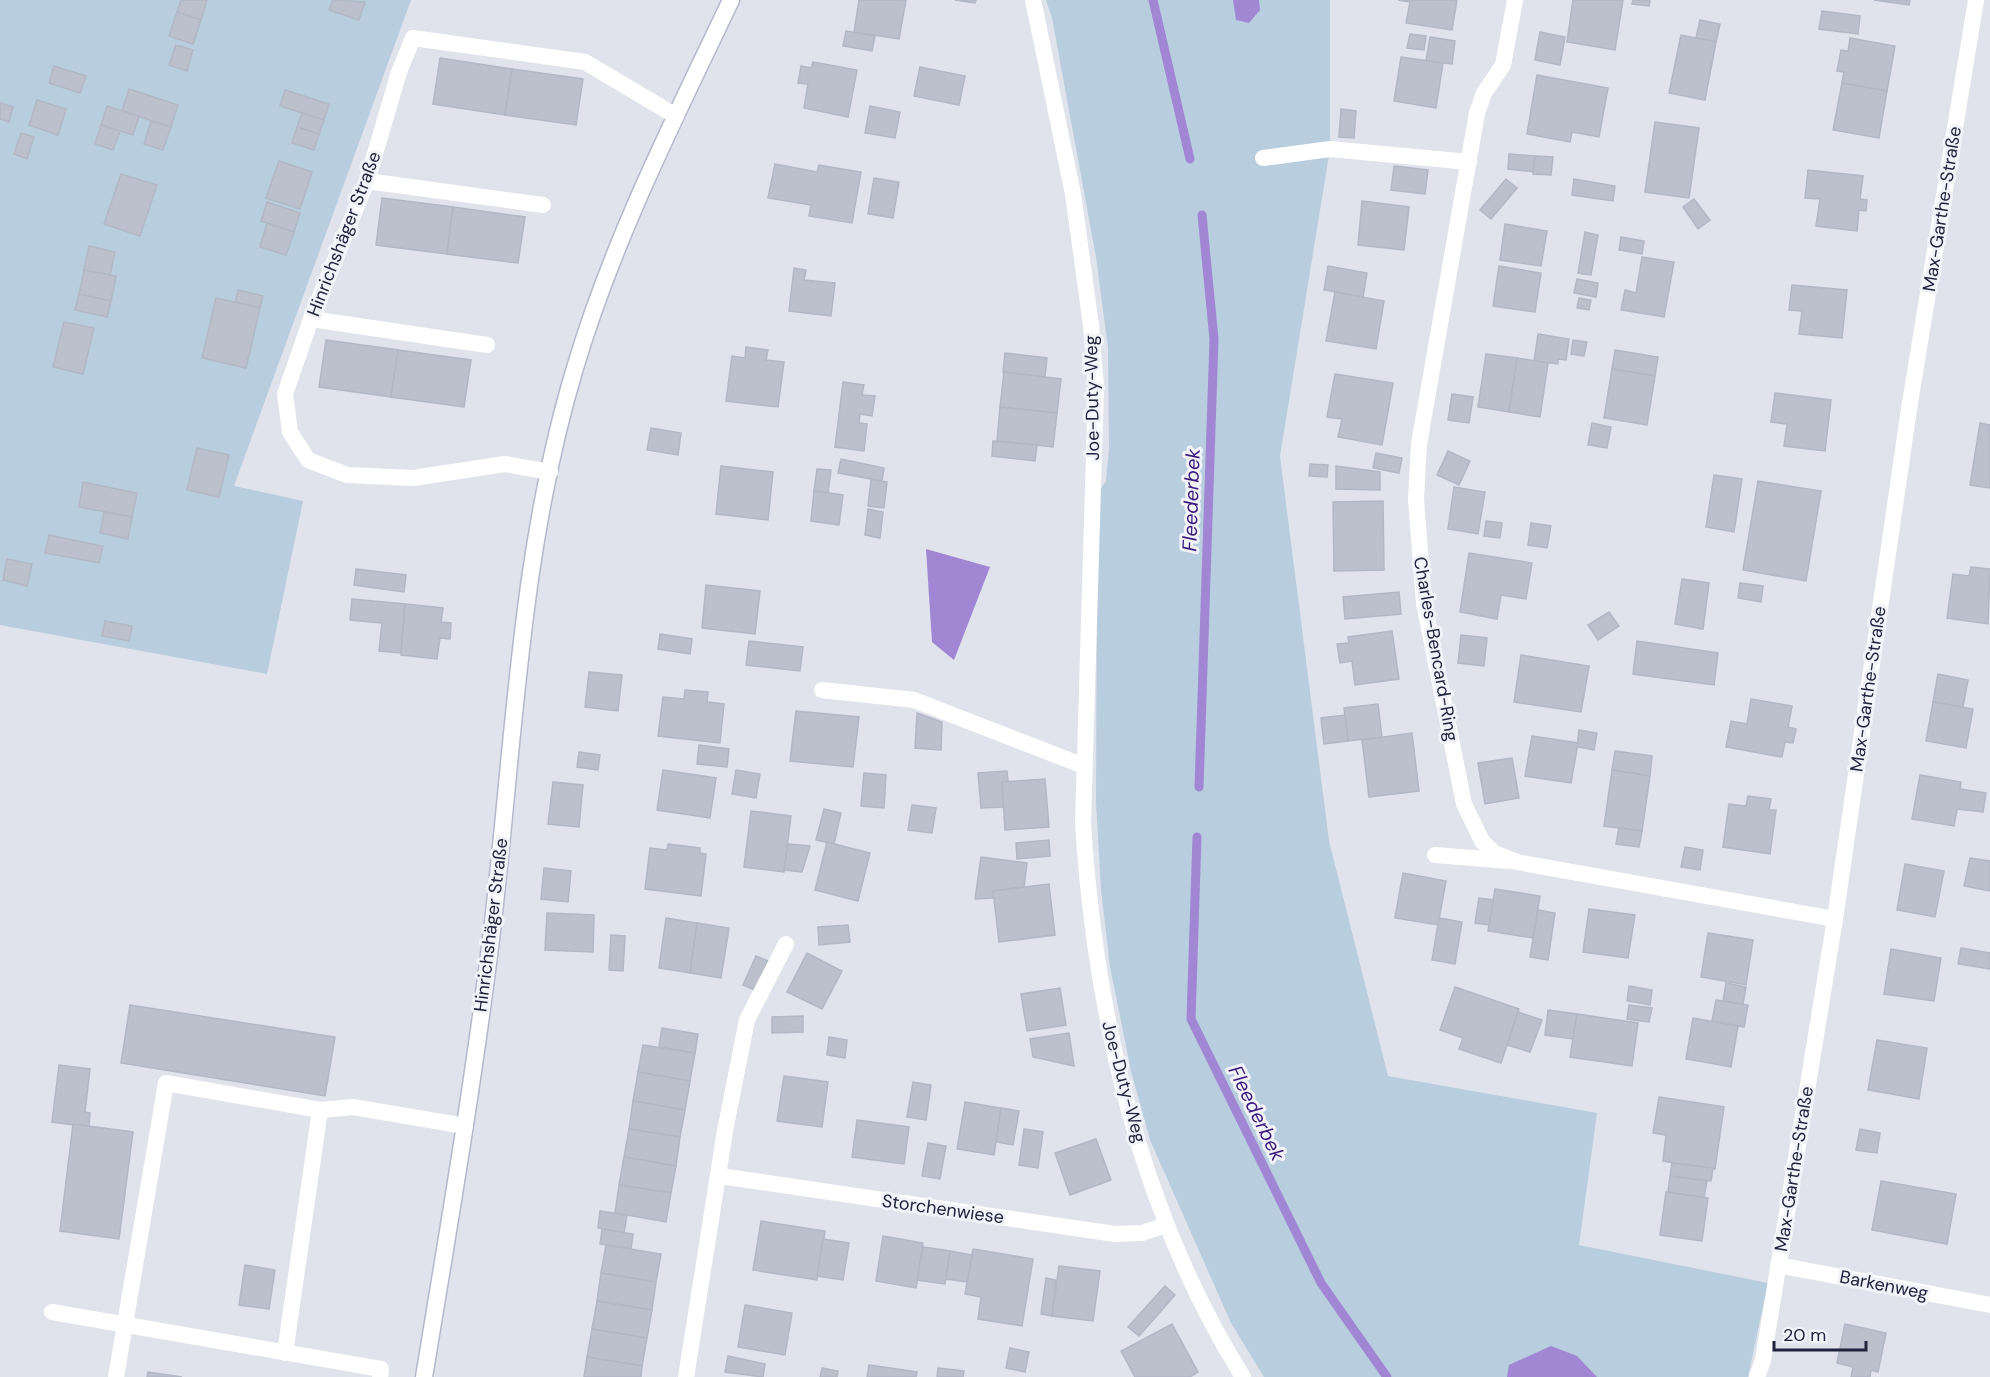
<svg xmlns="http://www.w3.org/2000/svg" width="1990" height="1377" font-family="'DM Sans',sans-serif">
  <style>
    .green { fill: #b8cdde }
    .water { fill: #a086d3 }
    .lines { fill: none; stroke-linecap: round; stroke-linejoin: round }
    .stream { stroke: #a086d3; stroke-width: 9 }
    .building { fill: #bcc0cc; stroke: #b2b7c5; stroke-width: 1.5 }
    .secondary-casing { stroke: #b3b8cc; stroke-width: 19 }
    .service { stroke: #fff; stroke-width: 16 }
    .minor { stroke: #fff; stroke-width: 16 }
    .secondary { stroke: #fff; stroke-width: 16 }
    .labels { text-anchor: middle; stroke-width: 6; stroke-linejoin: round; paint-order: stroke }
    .street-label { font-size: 18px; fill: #20233d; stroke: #f1f3f8 }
    .water-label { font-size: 20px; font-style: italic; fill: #3a187b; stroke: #f1f3f8 }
  </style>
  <rect width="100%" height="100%" fill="#e0e3ec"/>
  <g class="green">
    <path d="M0 0H411L234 486 303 501 267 674 0 625Z"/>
    <path d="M1046 0H1330V149L1280 456 1329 841 1388 1076 1597 1113 1579 1245 1768 1283 1748 1377H1264L1231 1323 1150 1140 1131 1071 1110 967 1101 890 1096 802 1097 557 1100 490 1106 481 1109 449 1108 348 1096 257 1052 18Z"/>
  </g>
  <g class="water">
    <path d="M1233 0H1259L1260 10 1249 23 1236 20Z"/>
    <path d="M926 549 990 567 954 660 932 642Z"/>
    <path d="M1551 1346 1577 1356 1597 1377H1507L1509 1365Z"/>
  </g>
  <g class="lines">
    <g class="stream">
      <path d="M1153 0 1190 159"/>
      <path d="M1199 787 1214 339 1202 215"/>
      <path d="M1197 837 1191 1019 1321 1283 1387 1377"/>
    </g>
  </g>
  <g class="building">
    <path d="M181 0H207L201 20 177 12Z"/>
    <path d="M333 0 365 2 359 20 329 10Z"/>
    <path d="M859 0H906L899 39 854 32Z"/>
    <path d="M955 0H976L975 3Z"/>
    <path d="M1398 0H1457L1452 30 1406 23 1410 2Z"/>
    <path d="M1573 0H1623L1615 50 1567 42Z"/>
    <path d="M1633 0H1650L1649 6 1632 4Z"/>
    <path d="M1874 0H1910L1909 5Z"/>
    <path d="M1822 11 1860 16 1858 34 1819 29Z"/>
    <path d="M177 12 201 20 193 44 169 36Z"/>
    <path d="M1700 20 1720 24 1716 42 1696 38Z"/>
    <path d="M846 31 875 36 872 51 843 46Z"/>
    <path d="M1540 32 1565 37 1560 65 1535 60Z"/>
    <path d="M1410 34 1426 36 1424 50 1407 48Z"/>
    <path d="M1681 35 1716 42 1705 100 1669 93Z"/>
    <path d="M1430 37 1455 41 1452 64 1426 61Z"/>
    <path d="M1850 38 1895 46 1887 91 1842 83 1844 72 1837 71 1841 50 1848 51Z"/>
    <path d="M176 45 193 50 187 71 169 65Z"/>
    <path d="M1401 57 1443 63 1436 108 1394 101Z"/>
    <path d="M440 58 512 69 505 115 433 104Z"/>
    <path d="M813 62 857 70 848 117 804 108 808 84 798 83 801 66 811 68Z"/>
    <path d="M54 66 86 76 80 93 49 83Z"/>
    <path d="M920 67 965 76 959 105 914 96Z"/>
    <path d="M512 69 583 79 576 125 505 115Z"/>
    <path d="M1537 75 1608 88 1599 137 1572 132 1570 142 1527 134Z"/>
    <path d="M1842 83 1887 91 1879 138 1833 130Z"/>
    <path d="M129 89 178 105 171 127 122 111Z"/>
    <path d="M285 90 329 104 324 120 280 106Z"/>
    <path d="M37 100 66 109 58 135 29 125Z"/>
    <path d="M0 103 13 107 9 122 0 119Z"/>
    <path d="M107 106 139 116 133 135 101 125Z"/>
    <path d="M870 106 900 112 895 138 865 133Z"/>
    <path d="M1341 109 1356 111 1354 138 1339 137Z"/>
    <path d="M302 113 324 120 319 134 297 127Z"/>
    <path d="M151 121 171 127 163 150 144 144Z"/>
    <path d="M1655 122 1699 128 1689 198 1645 192Z"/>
    <path d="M101 125 120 131 113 150 95 144Z"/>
    <path d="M297 127 319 134 314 150 292 143Z"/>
    <path d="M21 133 34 137 27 159 14 154Z"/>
    <path d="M1509 154 1535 156 1534 172 1508 169Z"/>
    <path d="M1535 156 1553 157 1551 175 1533 174Z"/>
    <path d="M279 161 312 172 300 209 266 198Z"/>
    <path d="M775 164 817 172 819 165 861 172 852 223 809 216 811 205 768 198Z"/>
    <path d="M1394 166 1428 170 1425 194 1391 190Z"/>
    <path d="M1808 170 1863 176 1860 199 1867 200 1866 211 1859 210 1857 231 1816 226 1820 199 1805 198Z"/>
    <path d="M121 174 157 185 140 236 104 224Z"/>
    <path d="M874 178 899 182 893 218 868 214Z"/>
    <path d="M1506 179 1517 188 1491 219 1480 210Z"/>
    <path d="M1574 179 1615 186 1613 201 1572 195Z"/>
    <path d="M382 198 453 207 447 254 376 245Z"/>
    <path d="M1694 199 1710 220 1698 229 1683 207Z"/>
    <path d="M1362 201 1409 207 1404 250 1358 245Z"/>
    <path d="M267 202 300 213 294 232 261 221Z"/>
    <path d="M453 207 525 217 518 263 447 254Z"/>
    <path d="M267 223 294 232 286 255 260 247Z"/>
    <path d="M1505 224 1547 231 1541 266 1500 260Z"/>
    <path d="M1585 232 1598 235 1591 275 1578 273Z"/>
    <path d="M1621 237 1644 241 1642 254 1619 250Z"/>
    <path d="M89 246 115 252 110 275 84 270Z"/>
    <path d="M1642 257 1674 262 1664 317 1621 310 1625 290 1636 293Z"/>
    <path d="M1328 266 1367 273 1363 297 1324 290Z"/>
    <path d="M1499 266 1541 273 1535 312 1493 306Z"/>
    <path d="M794 268 806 270 804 280 835 283 831 316 789 311Z"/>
    <path d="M84 270 116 276 111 301 79 294Z"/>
    <path d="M1577 279 1598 283 1596 297 1574 293Z"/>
    <path d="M1792 285 1847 290 1842 338 1799 334 1802 311 1789 310Z"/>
    <path d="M238 290 263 296 260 308 235 303Z"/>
    <path d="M1335 292 1384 301 1376 349 1326 341Z"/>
    <path d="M79 294 111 301 107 317 75 310Z"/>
    <path d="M216 298 260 308 246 368 202 358Z"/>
    <path d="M1579 298 1591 300 1589 310 1577 308Z"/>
    <path d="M64 322 94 328 83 374 53 367Z"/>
    <path d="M1538 334 1569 339 1566 360 1558 359V364L1534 361Z"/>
    <path d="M326 340 398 350 391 397 319 387Z"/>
    <path d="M1573 340 1587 342 1584 356 1571 354Z"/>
    <path d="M746 347 768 350 766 360 784 362 778 407 726 401 732 356 745 358Z"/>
    <path d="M398 350 471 360 464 407 391 397Z"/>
    <path d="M1615 350 1658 357 1655 376 1612 369Z"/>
    <path d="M1005 353 1047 358 1045 377 1003 372Z"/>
    <path d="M1486 354 1517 358 1509 412 1478 407Z"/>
    <path d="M1517 358 1548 363 1540 417 1509 412Z"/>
    <path d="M1612 369 1655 376 1647 425 1604 418Z"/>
    <path d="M1004 372 1061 379 1057 413 1000 407Z"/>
    <path d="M1335 374 1393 383 1382 445 1338 437 1342 419 1327 417Z"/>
    <path d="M843 382 864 385 862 395 875 396 872 416 860 414 859 423 867 424 864 451 835 447Z"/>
    <path d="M1775 393 1831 400 1825 451 1784 446 1787 424 1771 422Z"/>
    <path d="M1452 394 1473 397 1469 423 1448 420Z"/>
    <path d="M1000 407 1057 413 1053 447 997 441Z"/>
    <path d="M1592 423 1611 427 1607 448 1588 445Z"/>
    <path d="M1980 423 1990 425V488L1970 485Z"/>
    <path d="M651 428 681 433 678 455 647 450Z"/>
    <path d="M993 441 1037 445 1035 461 992 456Z"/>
    <path d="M197 448 229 455 219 497 187 490Z"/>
    <path d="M1448 451 1470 461 1459 485 1437 475Z"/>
    <path d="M1376 453 1402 458 1399 473 1373 468Z"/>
    <path d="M841 459 884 468 882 481 838 473Z"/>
    <path d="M1310 464 1328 465 1327 477 1309 476Z"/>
    <path d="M721 466 773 472 768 520 716 514Z"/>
    <path d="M1336 466 1380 472V490L1336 489Z"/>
    <path d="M817 469 831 470 828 493 814 491Z"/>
    <path d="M1714 475 1742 479 1734 532 1706 527Z"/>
    <path d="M871 480 887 482 884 508 868 506Z"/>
    <path d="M1758 481 1821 491 1806 581 1743 570Z"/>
    <path d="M83 482 137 493 132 517 79 507Z"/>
    <path d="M1454 487 1485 492 1478 534 1448 529Z"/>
    <path d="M814 491 843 495 839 525 811 521Z"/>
    <path d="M1383 501 1384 570 1334 571 1333 502Z"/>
    <path d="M868 509 883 512 880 538 865 535Z"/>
    <path d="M104 512 132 517 128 539 100 533Z"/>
    <path d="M1486 521 1502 523 1500 538 1484 536Z"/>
    <path d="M1531 523 1551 526 1547 548 1528 545Z"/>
    <path d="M49 535 103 546 99 563 45 553Z"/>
    <path d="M1469 553 1532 563 1526 599 1501 595 1497 619 1460 612Z"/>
    <path d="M7 559 32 564 27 586 3 580Z"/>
    <path d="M1971 567 1990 569 1988 624 1947 618 1953 574 1969 576Z"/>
    <path d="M356 569 406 575 404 592 354 585Z"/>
    <path d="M1682 579 1709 583 1703 629 1675 624Z"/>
    <path d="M1740 583 1763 586 1761 602 1738 598Z"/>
    <path d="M706 585 760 591 755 634 702 628Z"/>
    <path d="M1399 592 1401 614 1345 619 1343 597Z"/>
    <path d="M352 599 405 604 401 653 379 651 382 623 350 620Z"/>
    <path d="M405 604 443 608 441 622 451 623 450 639 440 638 437 659 401 655Z"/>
    <path d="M1609 612 1619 626 1598 640 1588 625Z"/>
    <path d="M105 621 132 626 129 641 102 636Z"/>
    <path d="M1392 631 1399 679 1355 685 1352 661 1340 663 1337 644 1349 643 1348 637Z"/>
    <path d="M660 634 692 639 690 654 658 649Z"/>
    <path d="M1461 635 1487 638 1484 666 1458 663Z"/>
    <path d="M749 641 803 647 800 671 746 665Z"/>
    <path d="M1637 641 1718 653 1714 685 1633 674Z"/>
    <path d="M1521 655 1589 666 1581 712 1514 702Z"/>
    <path d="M589 672 622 675 618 711 585 707Z"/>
    <path d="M1938 674 1968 680 1963 707 1933 702Z"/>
    <path d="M685 690 708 692 707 702 724 704 720 743 658 736 663 697 684 699Z"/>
    <path d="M1751 699 1792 706 1788 727 1796 729 1793 743 1785 742 1782 757 1726 747 1731 721 1747 724Z"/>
    <path d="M1933 702 1973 709 1966 748 1926 741Z"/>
    <path d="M1378 704 1382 737 1348 741 1344 708Z"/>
    <path d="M796 711 859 717 853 767 790 761Z"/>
    <path d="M917 713 942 722 941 750 915 748Z"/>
    <path d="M1345 715 1348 741 1324 744 1321 718Z"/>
    <path d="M1579 730 1597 733 1594 750 1577 747Z"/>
    <path d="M1412 733 1419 791 1369 797 1362 740Z"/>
    <path d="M1532 736 1578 743 1571 783 1525 776Z"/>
    <path d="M699 745 729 749 727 767 697 764Z"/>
    <path d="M1615 751 1652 756 1650 776 1612 770Z"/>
    <path d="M579 752 600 755 598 770 577 767Z"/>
    <path d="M1512 758 1519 798 1485 804 1478 763Z"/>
    <path d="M663 770 716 778 710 818 657 810Z"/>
    <path d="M736 770 760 774 756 798 732 794Z"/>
    <path d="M1612 770 1650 776 1642 831 1604 826Z"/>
    <path d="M1007 771 1008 781 1002 782 1003 807 981 808 978 773Z"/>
    <path d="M864 773 886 775 884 808 861 806Z"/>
    <path d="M1920 775 1961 782 1960 789 1986 793 1983 812 1957 809 1954 826 1912 819Z"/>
    <path d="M1045 779 1049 827 1005 830 1002 782Z"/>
    <path d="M553 782 583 785 579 827 548 824Z"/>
    <path d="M1748 796 1771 799 1769 810H1776L1770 854 1723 847 1729 804 1746 806Z"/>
    <path d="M912 805 936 808 932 833 908 830Z"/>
    <path d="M824 809 841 813 834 844 816 840Z"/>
    <path d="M751 811 791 816 784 872 744 867Z"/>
    <path d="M1619 828 1642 831 1639 847 1616 844Z"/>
    <path d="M1049 840 1050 856 1017 859 1016 843Z"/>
    <path d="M827 842 870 853 858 901 815 890Z"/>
    <path d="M668 844 700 848V853L706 854 701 896 645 889 650 848 667 850Z"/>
    <path d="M788 844 810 846 802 872 784 870Z"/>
    <path d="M1685 847 1703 850 1700 870 1681 867Z"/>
    <path d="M981 857 1027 863 1024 887 993 891 994 898 975 899Z"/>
    <path d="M1970 858 1990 861V891L1964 886Z"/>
    <path d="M1905 864 1944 871 1935 917 1897 910Z"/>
    <path d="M544 868 571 871 568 902 541 899Z"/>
    <path d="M1403 873 1446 881 1438 925 1395 918Z"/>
    <path d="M1049 884 1055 935 999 942 993 891Z"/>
    <path d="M1495 889 1540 896 1533 938 1488 931Z"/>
    <path d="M1479 898 1493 900 1489 925 1475 923Z"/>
    <path d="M1589 909 1635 915 1628 958 1583 952Z"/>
    <path d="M1538 910 1555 913 1548 960 1530 957Z"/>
    <path d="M547 913 594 915 593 952 545 950Z"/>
    <path d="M666 918 697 923 690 973 659 968Z"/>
    <path d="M1439 918 1462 922 1455 964 1432 960Z"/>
    <path d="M697 923 729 928 721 978 690 973Z"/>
    <path d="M848 925 850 942 819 945 818 927Z"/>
    <path d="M1708 933 1753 940 1746 985 1701 977Z"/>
    <path d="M611 935 625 936 623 971 609 970Z"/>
    <path d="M1961 948 1990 953V969L1958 964Z"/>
    <path d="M1891 949 1941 958 1934 1001 1884 994Z"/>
    <path d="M807 953 842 971 822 1009 787 992Z"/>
    <path d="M756 956 768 961 755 990 743 985Z"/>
    <path d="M1726 983 1746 987 1743 1004 1723 1001Z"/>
    <path d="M1629 986 1652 990 1650 1005 1627 1001Z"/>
    <path d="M1455 987 1519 1009 1501 1063 1459 1049 1463 1038 1440 1030Z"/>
    <path d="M1060 988 1066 1025 1027 1031 1021 994Z"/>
    <path d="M1716 1000 1748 1005 1744 1027 1712 1021Z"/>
    <path d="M130 1005 335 1037 325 1096 121 1063Z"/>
    <path d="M1629 1005 1652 1008 1649 1022 1627 1019Z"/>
    <path d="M1548 1010 1577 1014 1573 1039 1545 1035Z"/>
    <path d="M1518 1012 1542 1020 1530 1052 1507 1045Z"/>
    <path d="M1577 1014 1638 1023 1632 1066 1570 1057Z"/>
    <path d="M803 1016V1032L772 1033V1017Z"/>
    <path d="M1693 1018 1738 1026 1731 1067 1686 1059Z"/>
    <path d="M662 1028 698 1034 695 1053 659 1047Z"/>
    <path d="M1069 1033 1074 1066 1033 1057 1030 1039Z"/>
    <path d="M829 1037 847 1040 845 1058 827 1055Z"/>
    <path d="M1877 1040 1927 1048 1919 1099 1868 1090Z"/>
    <path d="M643 1045 695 1053 690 1081 638 1072Z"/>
    <path d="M59 1065 90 1069 85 1112 90 1113 89 1127 52 1122Z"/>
    <path d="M638 1072 690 1081 685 1110 633 1101Z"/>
    <path d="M784 1076 828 1082 822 1127 777 1121Z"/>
    <path d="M913 1082 931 1085 926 1120 907 1117Z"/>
    <path d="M1659 1097 1724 1107 1715 1169 1663 1161 1666 1135 1653 1133Z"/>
    <path d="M633 1101 685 1110 680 1137 629 1129Z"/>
    <path d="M965 1102 1001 1108 994 1155 957 1149Z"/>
    <path d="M1001 1108 1019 1111 1013 1145 996 1142Z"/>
    <path d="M857 1120 909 1127 904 1164 852 1157Z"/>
    <path d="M73 1124 133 1132 119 1239 60 1231Z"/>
    <path d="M629 1129 680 1137 676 1166 624 1157Z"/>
    <path d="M1024 1129 1043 1132 1038 1168 1019 1165Z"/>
    <path d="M1860 1129 1880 1133 1877 1153 1856 1150Z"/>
    <path d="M1096 1139 1111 1180 1070 1195 1055 1153Z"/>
    <path d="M928 1143 946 1146 940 1179 922 1176Z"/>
    <path d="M624 1157 676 1166 671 1193 619 1185Z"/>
    <path d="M1672 1163 1713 1168 1711 1181 1670 1176Z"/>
    <path d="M1670 1176 1707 1181 1704 1198 1668 1192Z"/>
    <path d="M1881 1181 1956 1194 1947 1244 1872 1230Z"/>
    <path d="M619 1185 671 1193 666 1222 615 1213Z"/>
    <path d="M1666 1192 1708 1198 1702 1241 1660 1235Z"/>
    <path d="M600 1211 627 1215 624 1233 598 1228Z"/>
    <path d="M761 1221 825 1231 817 1280 753 1270Z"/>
    <path d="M602 1229 633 1234 631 1249 600 1244Z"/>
    <path d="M883 1236 923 1243 916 1288 876 1281Z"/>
    <path d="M823 1239 849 1243 843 1280 817 1276Z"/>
    <path d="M606 1245 661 1254 656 1282 601 1273Z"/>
    <path d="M923 1247 950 1251 945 1284 917 1280Z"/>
    <path d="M973 1249 1033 1259 1022 1326 978 1319 981 1297 965 1294Z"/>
    <path d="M950 1251 972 1255 967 1282 946 1279Z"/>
    <path d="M245 1265 275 1270 269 1309 239 1305Z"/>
    <path d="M1059 1266 1100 1271 1093 1321 1052 1316Z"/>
    <path d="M601 1273 656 1282 652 1310 597 1301Z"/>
    <path d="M1046 1278 1056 1280 1052 1316 1041 1314Z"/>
    <path d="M1165 1286 1175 1295 1139 1336 1128 1327Z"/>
    <path d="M597 1301 652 1310 647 1338 592 1329Z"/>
    <path d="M745 1305 792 1313 785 1355 738 1347Z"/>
    <path d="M1172 1324 1198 1372 1190 1377H1135L1121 1351Z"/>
    <path d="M1845 1324 1886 1333 1878 1372 1871 1370 1870 1377H1851L1853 1367 1837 1363Z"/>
    <path d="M592 1329 647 1338 642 1366 587 1357Z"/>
    <path d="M1010 1348 1029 1352 1025 1372 1006 1368Z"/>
    <path d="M728 1356 765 1364 763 1377 725 1372Z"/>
    <path d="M587 1357 642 1366 641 1377H584Z"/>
    <path d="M869 1365 917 1372 916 1377H867Z"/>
    <path d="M822 1368 838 1371 837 1377H820Z"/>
    <path d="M938 1368 964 1371 963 1377H937Z"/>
    <path d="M148 1372 182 1377H147Z"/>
  </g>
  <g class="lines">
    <g class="secondary-casing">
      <path id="secondary" d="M424 1377C448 1231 473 1086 491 939 514 749 519 553 575 368 613 240 674 120 731 0"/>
    </g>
    <g class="service">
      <path d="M1263 158 1330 149 1469 162"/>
      <path d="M367 181 543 205"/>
      <path d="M311 319 487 345"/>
      <path d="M1435 855 1510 861"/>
      <path d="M52 1312 381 1369 380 1377"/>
      <path d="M285 1353 320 1110"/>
      <path d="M116 1377 166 1083 320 1110 353 1107 465 1126"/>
    </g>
    <g class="minor">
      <path d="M1033 0 1073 194 1091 325 1096 387 1083 823C1095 1015 1140 1212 1243 1377"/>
      <path d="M1515 0 1503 65 1484 93 1477 113 1419 444 1416 499 1424 603 1464 804 1482 841 1494 853 1517 862 1835 919"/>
      <path d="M550 472 505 464 413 478 347 475 308 460 290 432 285 394 311 319 367 181 399 72 413 38 585 62 676 116"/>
      <path d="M822 690 914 700 1084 766"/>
      <path d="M720 1176 1115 1234 1142 1233 1166 1225"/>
      <path d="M1778 1265 1990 1305"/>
      <path d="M686 1377 725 1131 747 1020 786 944"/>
      <path d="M1757 1377 1763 1360 1835 919 1909 409 1976 0"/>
    </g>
    <use href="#secondary" class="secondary"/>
  </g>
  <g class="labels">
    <g class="street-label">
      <text transform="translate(1942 209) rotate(-81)" y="6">Max-Garthe-Straße</text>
      <text transform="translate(344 234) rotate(-69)" y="6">Hinrichshäger Straße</text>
      <text transform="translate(1092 398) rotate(-91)" y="6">Joe-Duty-Weg</text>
      <text transform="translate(1436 649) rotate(80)" y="6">Charles-Bencard-Ring</text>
      <text transform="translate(1868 689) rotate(-82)" y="6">Max-Garthe-Straße</text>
      <text transform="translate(491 925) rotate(-83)" y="6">Hinrichshäger Straße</text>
      <text transform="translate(1124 1082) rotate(75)" y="6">Joe-Duty-Weg</text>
      <text transform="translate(1794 1169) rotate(-81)" y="6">Max-Garthe-Straße</text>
      <text transform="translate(943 1209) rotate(8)" y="6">Storchenwiese</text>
      <text transform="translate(1884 1285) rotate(11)" y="6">Barkenweg</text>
    </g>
    <g class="water-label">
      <text transform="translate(1191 500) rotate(-88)" y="7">Fleederbek</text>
      <text transform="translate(1257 1113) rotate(64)" y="7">Fleederbek</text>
    </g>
  </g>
  <path d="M1774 1341v9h92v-9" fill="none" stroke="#20233d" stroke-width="3"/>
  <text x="1783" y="1341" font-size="18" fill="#20233d" stroke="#f1f3f8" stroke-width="4.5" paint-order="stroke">20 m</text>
</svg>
